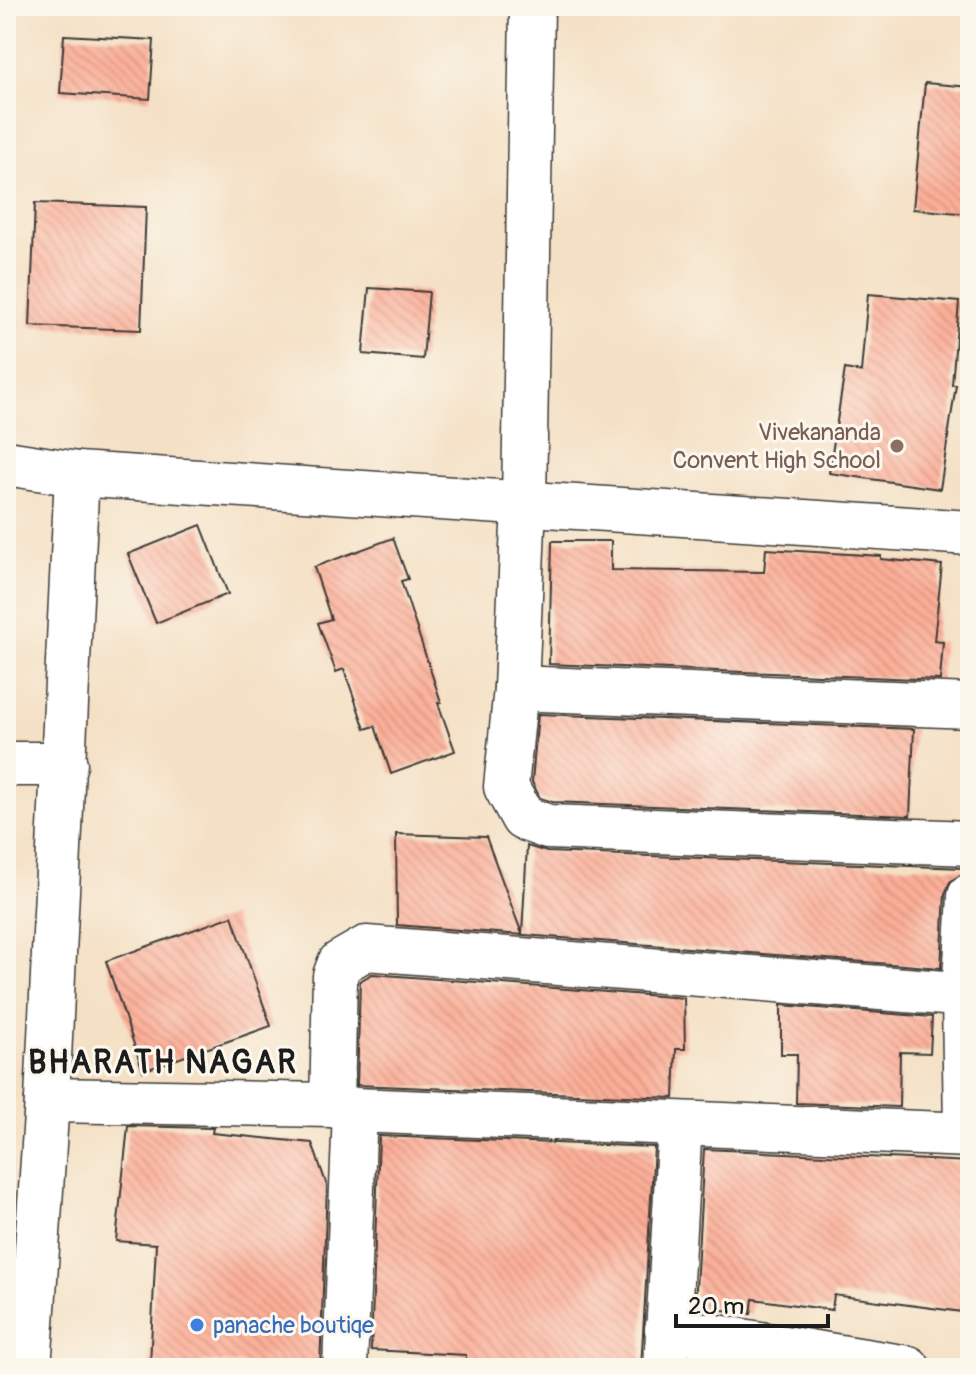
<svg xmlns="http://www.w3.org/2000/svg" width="976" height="1374" font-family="Pangolin,sans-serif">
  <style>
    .building { fill: url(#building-back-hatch) }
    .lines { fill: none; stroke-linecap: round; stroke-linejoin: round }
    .street-casing { stroke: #3c3935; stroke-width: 47 }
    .street { stroke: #fff; stroke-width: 44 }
    .rail-casing { stroke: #1c1c1c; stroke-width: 9 }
    .rail { stroke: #fbf7ec; stroke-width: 6; stroke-dasharray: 18; stroke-linecap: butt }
    .education-dot { fill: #8d6e63; stroke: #fbf7ec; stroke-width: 3 }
    .shop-dot { fill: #3f7fe0; stroke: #fbf7ec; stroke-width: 3 }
    .labels { text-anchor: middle; stroke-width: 6; stroke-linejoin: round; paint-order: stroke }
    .education-label { font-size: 24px; fill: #785e54; stroke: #fbf7ec; text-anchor: end }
    .shop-label { font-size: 24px; fill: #366cbe; stroke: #fbf7ec; text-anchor: start }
    .district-label { font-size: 32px; font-weight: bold; letter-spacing: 2px; fill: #1c1c1c; stroke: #fbf7ec }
  </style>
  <defs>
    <pattern id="building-back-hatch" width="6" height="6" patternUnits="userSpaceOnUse" patternTransform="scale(2)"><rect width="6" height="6" fill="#fbae97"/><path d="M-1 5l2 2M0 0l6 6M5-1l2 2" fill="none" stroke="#d79582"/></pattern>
  </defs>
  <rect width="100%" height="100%" fill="#fbf7ec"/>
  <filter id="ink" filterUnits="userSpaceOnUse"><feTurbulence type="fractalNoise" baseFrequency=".0125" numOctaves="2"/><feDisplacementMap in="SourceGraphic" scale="16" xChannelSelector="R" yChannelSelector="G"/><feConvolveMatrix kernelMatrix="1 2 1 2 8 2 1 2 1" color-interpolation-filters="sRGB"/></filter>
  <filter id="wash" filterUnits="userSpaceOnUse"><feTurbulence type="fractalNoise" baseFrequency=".006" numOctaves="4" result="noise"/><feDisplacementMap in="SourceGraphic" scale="32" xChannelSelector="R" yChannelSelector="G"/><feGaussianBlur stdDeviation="1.8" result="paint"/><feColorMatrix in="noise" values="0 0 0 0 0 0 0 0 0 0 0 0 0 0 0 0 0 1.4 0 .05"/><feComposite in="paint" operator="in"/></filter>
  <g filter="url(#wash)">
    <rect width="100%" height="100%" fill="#f4e0c4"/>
    <g id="blocks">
      <g class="building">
        <path d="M64 35 154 40 150 99 60 93Z"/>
        <path d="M925 83 970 87V214L913 209Z"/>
        <path d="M35 203 146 207 141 330 30 326Z"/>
        <path d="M369 288 429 292 423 359 363 354Z"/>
        <path d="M868 294 959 302 952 385H956L940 489 829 473 845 369 861 372Z"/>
        <path d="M201 525 228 594 156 623 128 554Z"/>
        <path d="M393 538 408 579 401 581 441 702 438 703 455 751 391 774 375 726 365 729 344 669 336 672 318 623 331 619 314 567Z"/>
        <path d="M552 541H611V570L764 572 766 549 881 556V559L942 565 934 641 943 642 940 680 549 664Z"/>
        <path d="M538 714 914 729 910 816 553 802 540 798 532 782Z"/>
        <path d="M396 834 486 837 522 934 527 846 547 852 963 868V873L950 882 945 894 941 968 397 925Z"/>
        <path d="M232 916 271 1026 143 1071 106 961Z"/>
        <path d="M372 974 684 998 685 1049H676L674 1098 357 1085 360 981Z"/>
        <path d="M781 1005 932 1017 930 1053 900 1052 899 1107 796 1103 797 1054H781Z"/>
        <path d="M128 1126 213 1128 212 1133 312 1143 327 1186 320 1368 203 1362V1367L150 1365 156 1244 116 1241Z"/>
        <path d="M379 1136 654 1147 641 1368 466 1361V1355L371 1350Z"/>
        <path d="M704 1149 970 1162V1202L964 1256 970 1257V1313L834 1295 832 1310 753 1299 751 1314 695 1306Z"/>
      </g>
    </g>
  </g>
  <g filter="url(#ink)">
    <use href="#blocks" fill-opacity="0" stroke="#3c3935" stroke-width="2"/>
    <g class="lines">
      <g class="street-casing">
        <g id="street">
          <path d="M532 6 524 503 516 688 506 787 523 818 548 827 970 843"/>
          <path d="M6 463 77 474 970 533"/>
          <path d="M516 688 970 706"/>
          <path d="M6 764H65"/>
          <path d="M47 1100 332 1105 355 1110 970 1135"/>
          <path d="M332 1105 335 976 340 963 366 948 970 995"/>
          <path d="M966 1134 964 995 970 896"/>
          <path d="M667 1329 908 1368"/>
          <path d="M29 1368 47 1100 77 474"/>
          <path d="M345 1368 355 1110"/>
          <path d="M666 1368 680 1124"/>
        </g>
      </g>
      <use href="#street" class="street"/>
      <g class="rail-casing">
        <path id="rail" d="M6 1364 9 1368"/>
      </g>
      <use href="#rail" class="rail"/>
    </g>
  </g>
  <circle class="education-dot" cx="897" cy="446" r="8"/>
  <circle class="shop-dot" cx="197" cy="1325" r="8"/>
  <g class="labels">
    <g class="education-label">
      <text x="881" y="440">Vivekananda<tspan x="881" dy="28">Convent High School</tspan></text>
    </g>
    <g class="shop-label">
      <text x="213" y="1333">panache boutiqe</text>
    </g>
    <g class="district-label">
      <text x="163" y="1073">BHARATH NAGAR</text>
    </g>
  </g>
  <rect width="976" height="1374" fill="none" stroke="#fbf7ec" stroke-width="32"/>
  <path d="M676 1314v12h152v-12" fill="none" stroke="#1c1c1c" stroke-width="4"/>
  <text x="688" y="1314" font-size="24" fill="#1c1c1c" stroke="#fbf7ec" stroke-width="6" paint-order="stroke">20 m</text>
</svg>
